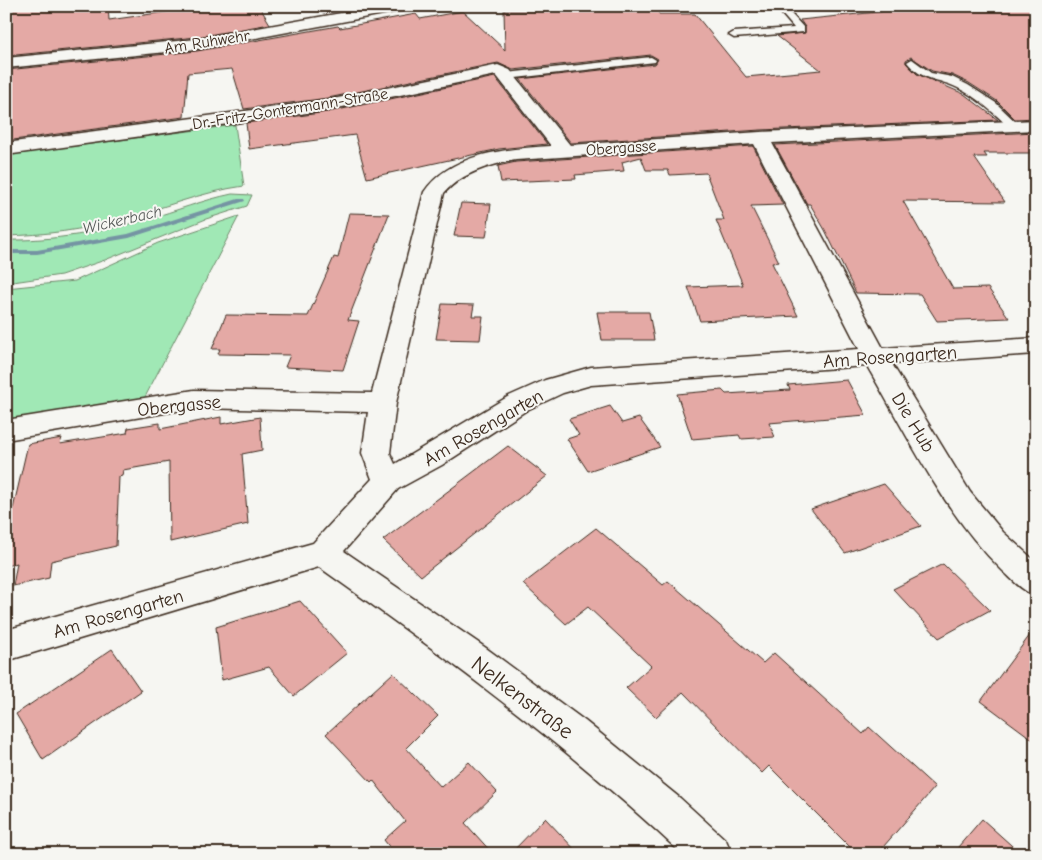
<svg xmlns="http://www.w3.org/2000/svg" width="1042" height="860" font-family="'Comic Neue',sans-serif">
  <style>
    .green { fill: #a0e8b5; stroke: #6e896a }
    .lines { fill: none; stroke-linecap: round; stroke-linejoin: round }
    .stream { fill: #7494a3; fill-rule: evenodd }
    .building { fill: #e4a9a5; stroke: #3b2a1e }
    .service-casing { stroke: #3b2a1e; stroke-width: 3 }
    .minor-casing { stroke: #3b2a1e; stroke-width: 3 }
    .service { fill: #f6f6f2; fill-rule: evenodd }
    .minor { fill: #f6f6f2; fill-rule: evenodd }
    .labels { text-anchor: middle; stroke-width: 4; stroke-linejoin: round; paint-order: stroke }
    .far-street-label { font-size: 16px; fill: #3b2a1e; stroke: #f6f6f2 }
    .far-water-label { font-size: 16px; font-style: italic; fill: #535655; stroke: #f6f6f2 }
    .street-label { font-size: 19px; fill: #3b2a1e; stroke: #f6f6f2 }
    .near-street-label { font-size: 22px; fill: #3b2a1e; stroke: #f6f6f2 }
  </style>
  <rect width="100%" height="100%" fill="#f6f6f2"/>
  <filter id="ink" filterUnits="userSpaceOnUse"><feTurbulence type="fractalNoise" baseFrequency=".02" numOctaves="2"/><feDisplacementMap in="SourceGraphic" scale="10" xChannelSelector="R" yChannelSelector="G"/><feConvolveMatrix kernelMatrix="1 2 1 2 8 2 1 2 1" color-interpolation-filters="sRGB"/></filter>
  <g filter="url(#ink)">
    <g class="green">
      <path d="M235 125 244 186C201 192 161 209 119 220 83 230 44 235 6 236V155Z"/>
      <path d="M232 194 252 195 247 206 206 219 105 260 61 275 6 283V240C54 241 102 232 147 219 176 211 203 200 232 194Z"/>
      <path d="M239 216 144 399 6 421V288L75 281 158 243Z"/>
    </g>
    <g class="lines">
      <path class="stream" d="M238 199H244L245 201 129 238 37 254H6V250H37L128 234Z"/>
    </g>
    <g class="building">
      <path d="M6 6H108L109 20 208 6H259L270 24 197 37 6 56Z"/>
      <path d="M936 6H1036V118L1015 119 997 101 969 83 952 75 932 71 911 57 906 60V63L917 74 964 94 998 120 760 130 571 143 520 79 655 64 658 59 651 55 513 70 498 63 328 98 244 109 232 69 188 73 184 117 6 141V70L197 51 338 26 340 28 416 14 420 19 463 11 505 50 504 10 657 9 659 14H695L746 77 821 70 777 36 805 33V27L800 20Z"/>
      <path d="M495 77 547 144 499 149 367 178 355 135 249 149 246 123 328 112Z"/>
      <path d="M1036 132V153H984L987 157H974L1005 202 903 201 953 289 988 288 1009 318 937 321 920 294 856 293 825 230 810 204H807L775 145Z"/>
      <path d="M753 146 783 205 751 206 779 262 772 263 798 316 700 321 688 287 743 285 716 220H724L706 173 670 175 668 170H646L641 157 622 162 624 171 575 175 576 179 501 182 498 166 516 162Z"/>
      <path d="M461 203 491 204 486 237 454 236Z"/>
      <path d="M349 213 389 214 348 320 359 321 343 370 285 367 290 355 218 354 220 349H212L226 315 308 316 334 257 338 258Z"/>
      <path d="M442 304 474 305 472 316H483L480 340 436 339Z"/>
      <path d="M597 312H649L654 340H602Z"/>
      <path d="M847 380 866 415 769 423 775 437 741 439 739 435 692 439 677 394 722 390 726 394 790 390 788 385Z"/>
      <path d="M610 406 622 423 639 418 660 447 588 471 567 439 579 435 569 419Z"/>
      <path d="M221 417V424L260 417 262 450 242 454 248 524 170 542 169 462 123 470 122 476 119 477 116 546 51 561 49 578 13 586 17 563 6 566V539L28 444 62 438 60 444 127 433 128 428 160 423V429Z"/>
      <path d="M508 446 547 476 421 576 383 540Z"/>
      <path d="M884 484 921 526 845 553 811 509Z"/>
      <path d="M596 528 663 585 668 581 763 663 774 653 863 734 869 727 935 787 877 854H857L769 766 762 773 683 692 656 717 626 688 651 666 588 607 566 624 523 584Z"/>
      <path d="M943 564 990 610 939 638 893 589Z"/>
      <path d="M300 601 347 653 294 696 269 667 222 680 216 627Z"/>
      <path d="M1036 627V742L981 701Z"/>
      <path d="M112 649 141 691 43 760 16 714Z"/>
      <path d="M393 673 438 716 406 748 441 787 469 762 497 792 465 823 493 854H395L384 840 405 821 373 780 371 782 326 734Z"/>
      <path d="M545 818 579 854H510Z"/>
      <path d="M982 819 1021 854H952Z"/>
    </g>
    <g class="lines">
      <g class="service-casing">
        <g id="service">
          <path d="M775 6H784L804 28V32L734 38 729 35 734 32 794 28Z"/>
          <path d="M651 57 656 60 655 62 507 79 502 76 507 73Z"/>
          <path d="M912 59 931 73 952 77 968 85 996 103 1020 126 1018 128H1010C994 113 978 98 958 88 938 78 922 81 907 62Z"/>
        </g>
      </g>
      <g class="minor-casing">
        <g id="minor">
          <path d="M380 6H412L405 10 197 49 6 68V58L197 39Z"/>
          <path d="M498 65 510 70 570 145 760 132 1036 120V130L772 143 883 348 1036 338V354L892 364 970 492 1003 532 1036 562V596C1022 591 1014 581 1003 571 944 514 908 436 867 366L591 385 563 393 527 410 442 465 398 489 344 551 486 648 585 721 680 798 726 840 732 854H682C569 748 445 656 319 567L6 661V630L313 543 372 479 362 453 368 412 194 408 6 440V420L194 390 372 393 424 192C451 152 508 149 551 146L496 75 328 110 6 155V143L328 100ZM754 144 859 349 591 367 545 380 509 396 395 464 390 453 396 403 444 193C463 172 489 165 516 160Z"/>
        </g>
      </g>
      <use href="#service" class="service"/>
      <use href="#minor" class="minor"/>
    </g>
  </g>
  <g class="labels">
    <g class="far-street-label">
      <text transform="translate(207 41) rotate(-9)" y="6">Am Ruhwehr</text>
      <text transform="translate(290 108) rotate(-9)" y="6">Dr.-Fritz-Gontermann-Straße</text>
      <text transform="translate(621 147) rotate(-4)" y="6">Obergasse</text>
    </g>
    <g class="far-water-label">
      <text transform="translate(122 219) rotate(-13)" y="6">Wickerbach</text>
    </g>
    <g class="street-label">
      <text transform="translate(890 356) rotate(-4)" y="7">Am Rosengarten</text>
      <text transform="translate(179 405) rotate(-6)" y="7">Obergasse</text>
      <text transform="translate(914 422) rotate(59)" y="7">Die Hub</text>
      <text transform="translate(483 427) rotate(-30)" y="7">Am Rosengarten</text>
      <text transform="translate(118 613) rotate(-16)" y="7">Am Rosengarten</text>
    </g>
    <g class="near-street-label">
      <text transform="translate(523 697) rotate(37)" y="8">Nelkenstraße</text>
    </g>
  </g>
  <rect width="1042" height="860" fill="none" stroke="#f6f6f2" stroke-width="25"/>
  <rect x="12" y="12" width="1017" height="835" fill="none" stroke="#3b2a1e" stroke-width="2" filter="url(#ink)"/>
</svg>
